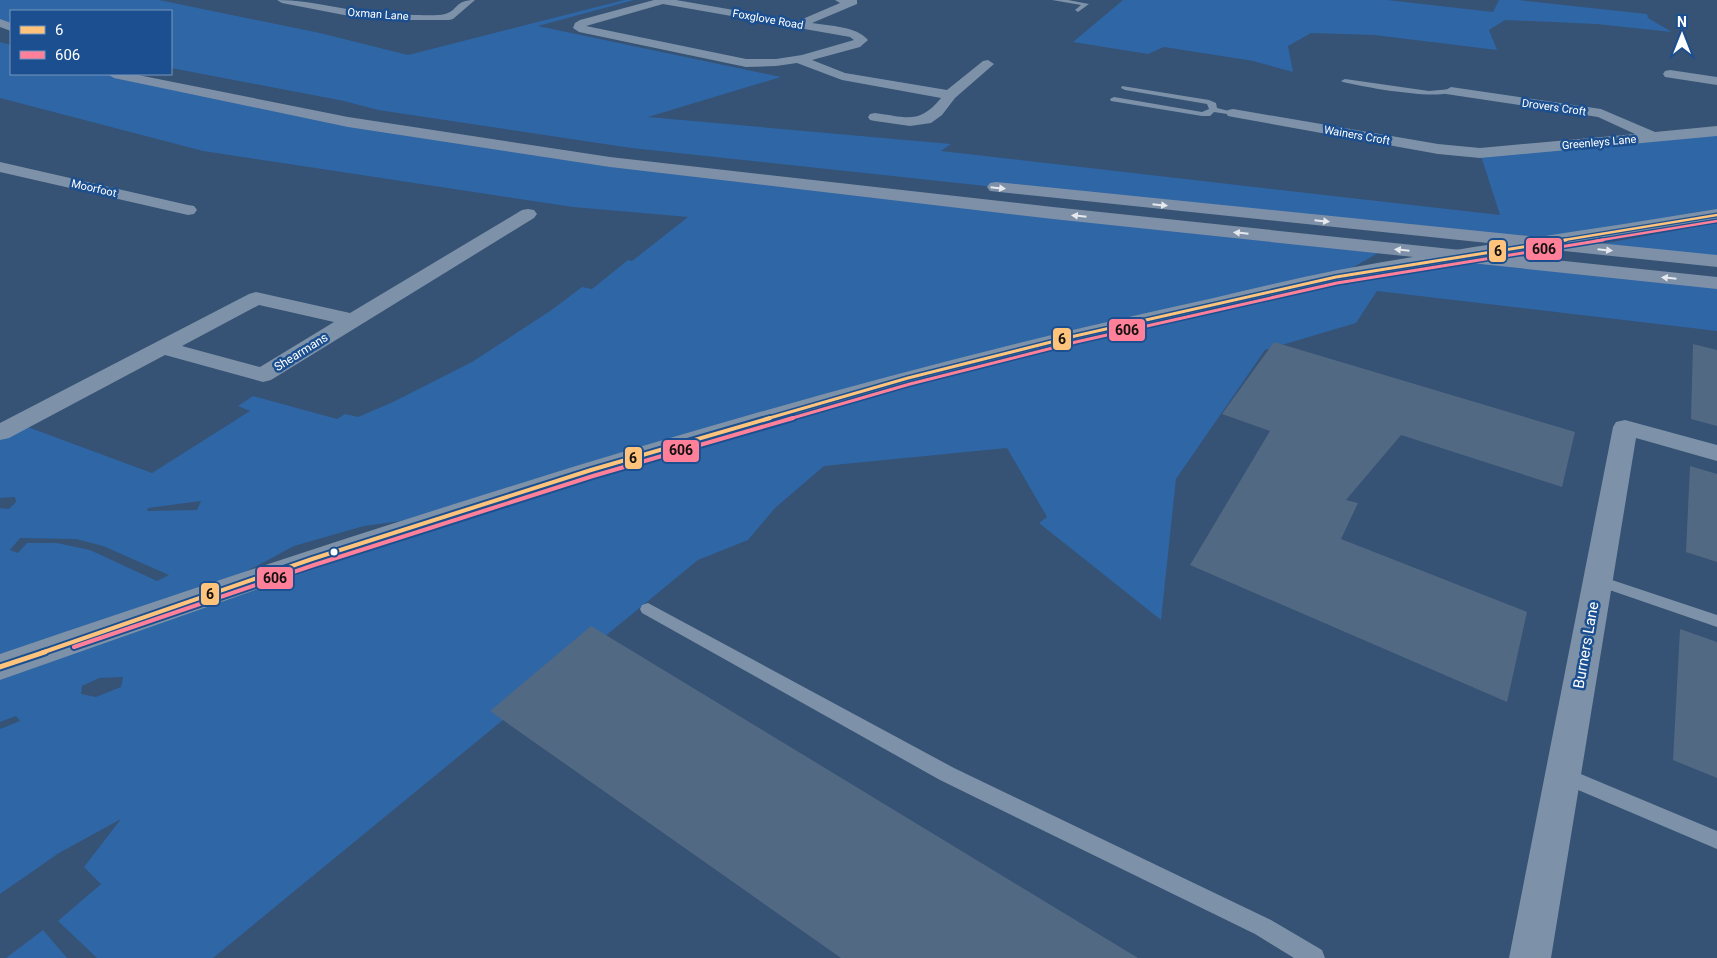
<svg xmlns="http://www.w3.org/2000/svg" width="1717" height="958" font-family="Roboto,sans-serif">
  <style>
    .green { fill: #2f66a5; fill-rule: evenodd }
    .building { fill: #526984 }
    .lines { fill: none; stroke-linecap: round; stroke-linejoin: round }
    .service { fill: #7d92a8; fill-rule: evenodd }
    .minor { fill: #7d92a8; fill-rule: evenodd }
    .tertiary { fill: #7d92a8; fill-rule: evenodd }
    .trunk { fill: #7e90a7; fill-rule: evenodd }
    .bus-1-far3-casing { stroke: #1b4f8f; stroke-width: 5 }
    .bus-1-far2-casing { stroke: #1b4f8f; stroke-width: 6 }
    .bus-1-far1-casing { stroke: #1b4f8f; stroke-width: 8 }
    .bus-1-casing { stroke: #1b4f8f; stroke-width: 9 }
    .bus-2-far2-casing { stroke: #1b4f8f; stroke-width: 5 }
    .bus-2-far1-casing { stroke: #1b4f8f; stroke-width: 6 }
    .bus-2-casing { stroke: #1b4f8f; stroke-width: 8 }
    .bus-1-far3 { stroke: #ffc37b; stroke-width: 2.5 }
    .bus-1-far2 { stroke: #ffc37b; stroke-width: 3 }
    .bus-1-far1 { stroke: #ffc37b; stroke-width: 4 }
    .bus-1 { stroke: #ffc37b; stroke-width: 5 }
    .bus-2-far2 { stroke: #ff8098; stroke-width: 2.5 }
    .bus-2-far1 { stroke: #ff8098; stroke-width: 3 }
    .bus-2 { stroke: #ff8098; stroke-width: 4 }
    .oneway { fill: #e5e9ed }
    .bus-dot { fill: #fff; stroke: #1b4f8f; stroke-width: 2 }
    .labels { text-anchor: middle; stroke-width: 5; stroke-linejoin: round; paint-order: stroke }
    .far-street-label { font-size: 11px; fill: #fff; stroke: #1b4f8f }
    .street-label { font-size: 12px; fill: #fff; stroke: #1b4f8f }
    .near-street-label { font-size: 15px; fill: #fff; stroke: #1b4f8f }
    .line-badge { stroke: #1b4f8f; stroke-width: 2 }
    .pale-badge-label { font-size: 14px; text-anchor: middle; font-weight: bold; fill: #111 }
  </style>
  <rect width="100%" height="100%" fill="#365274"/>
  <g class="green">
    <path d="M0 0H159L320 33 408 55 624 0H634L538 26 781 77 648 117 951 144 941 151 1500 215 1480 153 1717 131V215L1511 240 1070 195 631 148 378 110 344 101 171 68V11H11V27L0 23Z"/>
    <path d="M1123 0H1387L1493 12 1499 0H1518L1647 14 1648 18 1672 32 1596 24 1505 20 1489 30 1497 50 1374 35 1311 33 1288 46 1293 72 1253 61 1164 47 1148 54 1073 42Z"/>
    <path d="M0 42 11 45V74H114L348 122 610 162 1380 252 1336 277 1306 284 1345 285 1484 258 1717 283V331L1377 291 1356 323 1265 350 1176 479 1161 620 1039 523 1047 517 1007 448 824 466 775 508 748 540 698 560 213 958H97L58 921 101 884 84 867 121 819 59 853 0 894V729L20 721 16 716 0 722V508L9 509 16 502 15 497 0 498V439L25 426 152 473 250 411 238 406 253 396 337 419 345 414 358 417 393 402 472 362 553 309 582 287 592 289 628 260 632 261 688 217 573 207 203 151 0 98ZM201 501 197 510 147 511 148 508ZM446 515 223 584 294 546 364 526ZM20 538 76 539 103 546 169 575 157 581 90 550 57 543H27L18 553 10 550ZM123 677 121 687 96 697 81 694 82 686 99 678Z"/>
    <path d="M1717 223V256L1601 244 1701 226Z"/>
    <path d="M43 930 67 958H6Z"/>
  </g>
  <g class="building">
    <path d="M1274 342 1575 432 1562 487 1401 435 1346 500 1358 503 1341 539 1527 612 1507 702 1190 565 1270 431 1222 414Z"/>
    <path d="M1693 344 1717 350V426L1691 419Z"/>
    <path d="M1690 466 1717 474V562L1686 552Z"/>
    <path d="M591 626 1138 958H841L490 711Z"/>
    <path d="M1680 629 1717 642V778L1673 760Z"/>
  </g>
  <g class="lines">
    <g class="service">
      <path d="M1052 0H1068L1089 4 1078 12 1075 10 1081 5Z"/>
      <path d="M1345 79 1429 91 1451 89 1455 91C1440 101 1363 87 1343 82L1341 81Z"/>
      <path d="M1122 86 1209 100 1216 103 1217 108 1237 113 1233 115 1214 112 1210 116H1202L1111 101 1110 99 1114 97 1202 112 1209 109 1207 104 1125 90 1121 88Z"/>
      <path d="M1597 575 1717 615V627L1592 584 1589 580 1592 576Z"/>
      <path d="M648 603 954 768 1271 920 1322 950 1325 958H1294L1255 934 940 780 642 613 640 609 642 605Z"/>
      <path d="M1564 767 1717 831V849L1557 781 1555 775 1557 769Z"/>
    </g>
    <g class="minor">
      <path d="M277 0C315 0 353 13 391 14 404 14 434 17 445 14 459 10 454 0 475 0L453 19 449 20H389L344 15 282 3Z"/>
      <path d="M654 0H676L798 21 840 3 835 0H857V4L812 23C830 26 856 26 868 40L860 47 812 60 845 73 947 90 983 61 988 60 994 64 955 98 942 115 931 123 910 126 875 121 870 120 868 117 870 114 875 113C906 117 919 125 941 98L842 80 797 63 776 66 746 67 579 32 573 28 575 23 580 20ZM663 4 850 37 854 40 802 55 776 59H746L586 26Z"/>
      <path d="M1670 70 1717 77V85L1665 77 1663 74 1665 71Z"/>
      <path d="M1451 87 1601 109 1655 132 1717 126V136L1480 158 1438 154 1233 117 1228 116 1226 113 1228 110 1233 109 1438 144 1480 148 1635 134 1598 117 1446 94 1444 91Z"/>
      <path d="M0 162 188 205 194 206 197 210 194 214 188 215 0 172Z"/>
      <path d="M528 209 534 210 537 214 534 218 271 380 263 382 165 355 9 438 0 440V423L249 294 256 292 350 313 522 210ZM259 305 334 322 260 367 182 346Z"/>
      <path d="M1625 420 1717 445V461L1636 438 1551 958H1509L1613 427 1616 422Z"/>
    </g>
    <path class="tertiary" d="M1717 209V221L1336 283 1077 342 917 383 601 476 323 566 0 680V654C380 525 763 399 1155 311 1216 298 1277 282 1338 270 1464 247 1591 230 1717 209Z"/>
    <g class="trunk">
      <path d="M0 19 11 23V31L0 27Z"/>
      <path d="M107 74H133L348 117 610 157 1053 207 1717 277V289L1053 219 610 167 348 127 114 78Z"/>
      <path d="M996 182 1717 255V267L990 191 987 187 990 183Z"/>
    </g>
    <g class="bus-1-far3-casing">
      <path id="bus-1-far3" d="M1558 241 1717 215"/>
    </g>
    <g class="bus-1-far2-casing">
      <path id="bus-1-far2" d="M766 419 908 378 1075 336 1336 277 1566 240"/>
    </g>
    <g class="bus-1-far1-casing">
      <path id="bus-1-far1" d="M41 653 312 559 591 470 770 418"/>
    </g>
    <g class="bus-1-casing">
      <path id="bus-1" d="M0 667 45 652"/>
    </g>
    <g class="bus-2-far2-casing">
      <path id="bus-2-far2" d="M1595 241 1717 221"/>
    </g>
    <g class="bus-2-far1-casing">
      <path id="bus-2-far1" d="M789 419 910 384 1076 342 1337 283 1603 240"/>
    </g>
    <g class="bus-2-casing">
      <path id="bus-2" d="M74 647 314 565 593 476 793 418"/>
    </g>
    <use href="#bus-1-far3" class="bus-1-far3"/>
    <use href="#bus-1-far2" class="bus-1-far2"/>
    <use href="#bus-1-far1" class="bus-1-far1"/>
    <use href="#bus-1" class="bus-1"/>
    <use href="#bus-2-far2" class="bus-2-far2"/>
    <use href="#bus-2-far1" class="bus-2-far1"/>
    <use href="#bus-2" class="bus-2"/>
  </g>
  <defs><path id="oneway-solid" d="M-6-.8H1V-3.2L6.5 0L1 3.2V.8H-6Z" transform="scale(1.25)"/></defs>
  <g class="oneway">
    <use href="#oneway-solid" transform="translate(998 188) rotate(6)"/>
    <use href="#oneway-solid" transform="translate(1160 205) rotate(6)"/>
    <use href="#oneway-solid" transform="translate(1079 216) rotate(-174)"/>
    <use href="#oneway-solid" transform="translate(1322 221) rotate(6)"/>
    <use href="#oneway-solid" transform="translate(1241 233) rotate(-174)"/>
    <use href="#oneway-solid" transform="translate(1402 250) rotate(-174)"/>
    <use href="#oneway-solid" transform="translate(1605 250) rotate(6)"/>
    <use href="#oneway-solid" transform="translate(1669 278) rotate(-174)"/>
  </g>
  <circle class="bus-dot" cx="334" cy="552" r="4.5"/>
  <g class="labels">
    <g class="far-street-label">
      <text transform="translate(378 14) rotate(4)" y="4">Oxman Lane</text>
      <text transform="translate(768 19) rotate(10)" y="4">Foxglove Road</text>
      <text transform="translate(1554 107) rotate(8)" y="4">Drovers Croft</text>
      <text transform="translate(1357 135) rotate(10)" y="4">Wainers Croft</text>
      <text transform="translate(1599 142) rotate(-5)" y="4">Greenleys Lane</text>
      <text transform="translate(94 188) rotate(13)" y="4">Moorfoot</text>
    </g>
    <g class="street-label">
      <text transform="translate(301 352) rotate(-32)" y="4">Shearmans</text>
    </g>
    <g class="near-street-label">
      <text transform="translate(1586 645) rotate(-80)" y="5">Burners Lane</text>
    </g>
  </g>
  <g class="line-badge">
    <rect x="1525" y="237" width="38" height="24" rx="5" fill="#ff8098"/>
    <rect x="1488" y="239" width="19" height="24" rx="5" fill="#ffc37b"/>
    <rect x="1108" y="318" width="38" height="24" rx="5" fill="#ff8098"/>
    <rect x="1052" y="327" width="20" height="24" rx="5" fill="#ffc37b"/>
    <rect x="662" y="439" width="38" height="24" rx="5" fill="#ff8098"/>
    <rect x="624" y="446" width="19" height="24" rx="5" fill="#ffc37b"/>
    <rect x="256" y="566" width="38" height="24" rx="5" fill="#ff8098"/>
    <rect x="200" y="582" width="20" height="24" rx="5" fill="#ffc37b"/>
  </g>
  <g class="pale-badge-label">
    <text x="1544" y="254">606</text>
    <text x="1498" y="256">6</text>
    <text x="1127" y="335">606</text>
    <text x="1062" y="344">6</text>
    <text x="681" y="455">606</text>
    <text x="633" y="463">6</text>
    <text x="275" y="583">606</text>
    <text x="210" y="599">6</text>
  </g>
  <rect x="10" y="10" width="162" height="65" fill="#1b4f8f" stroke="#7695bc"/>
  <rect x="20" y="26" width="25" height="8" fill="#ffc37b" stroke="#7695bc"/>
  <text x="55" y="35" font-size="15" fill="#ffffff">6</text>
  <rect x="20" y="51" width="25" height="8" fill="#ff8098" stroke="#7695bc"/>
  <text x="55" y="60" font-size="15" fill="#ffffff">606</text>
  <g transform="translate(1682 35)" stroke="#1b4f8f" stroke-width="4" paint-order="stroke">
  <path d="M0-4L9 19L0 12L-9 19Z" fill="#ffffff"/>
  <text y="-8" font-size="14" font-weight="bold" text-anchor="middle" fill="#ffffff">N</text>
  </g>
</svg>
